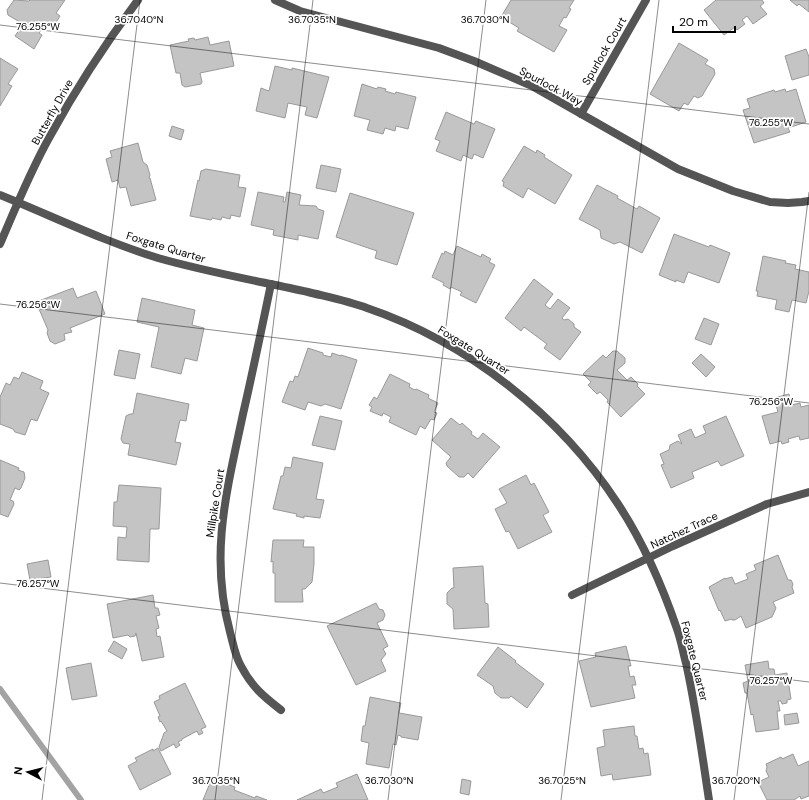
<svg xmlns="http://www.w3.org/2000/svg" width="809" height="800" font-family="'DM Sans',sans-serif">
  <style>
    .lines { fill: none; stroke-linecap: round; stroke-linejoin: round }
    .stream { stroke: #a3a3a3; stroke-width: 6 }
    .building { fill: #c4c4c4; stroke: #999 }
    .minor { stroke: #555; stroke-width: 8 }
    .tertiary { stroke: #555; stroke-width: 8 }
    .ticks { fill: none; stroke: #000; stroke-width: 1; stroke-opacity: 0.45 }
    .labels { text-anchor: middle; stroke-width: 3.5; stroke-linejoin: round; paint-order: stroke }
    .street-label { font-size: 11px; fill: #000; stroke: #fff }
    .ticks-label { font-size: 10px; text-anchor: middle; fill: #000; stroke: #fff; stroke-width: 3.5; stroke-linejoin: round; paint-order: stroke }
  </style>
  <rect width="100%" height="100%" fill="#fff"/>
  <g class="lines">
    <path class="stream" d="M0 689 81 800"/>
  </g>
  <g class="building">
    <path d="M14 0 29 1 30 0H65L56 13 60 16 55 24 51 21 48 26 45 23 39 33 42 35 34 49 15 36 23 24 8 15 7 10Z"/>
    <path d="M511 0H574L569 8 571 9 566 18 564 17 559 26 567 30 554 52 517 31 519 28 501 17Z"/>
    <path d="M716 0H762L764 3 760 6 767 14 753 24 747 16 742 20 745 24 737 30 735 27 724 35 704 10Z"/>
    <path d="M790 0H809V12L799 4 797 6Z"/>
    <path d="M208 37 210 45 229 41 234 66 200 73 202 82 201 84 185 87 182 85 180 73H176L170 45 189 41 188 39 194 38 195 40Z"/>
    <path d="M679 43 708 60 705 64 714 69 715 74 702 96 698 98 694 96 688 105 684 103 679 111 650 94Z"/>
    <path d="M806 49 809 57V75L792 80 785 56Z"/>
    <path d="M0 58 18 69 8 84 12 86 0 106Z"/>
    <path d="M275 66 292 70V68L329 77 317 118 305 115 307 107 288 103 285 118 256 111 261 88 269 91Z"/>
    <path d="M362 84 377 89 378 87 386 89 385 91 395 94 396 92 416 97 408 129 396 126 395 131 385 128 383 134 367 130 370 120 354 116Z"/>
    <path d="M785 89 786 92 796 89 806 122 788 128 790 132 754 143 743 110 750 108 747 99 774 90 775 92Z"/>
    <path d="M446 112 474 124 476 121 495 129 483 158 474 154 472 159 463 155 461 161 436 151 440 141 435 139Z"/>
    <path d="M172 126 184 130 181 140 169 136Z"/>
    <path d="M138 143 143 162 147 165 150 175 149 178H150L156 200 131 206 126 187 120 188 118 180 112 182 106 159 112 157 110 151Z"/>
    <path d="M524 146 536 153 537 150 545 155 544 157 572 175 555 204 528 188 523 198 503 186 504 182 502 181Z"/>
    <path d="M321 165 341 169 336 192 316 188Z"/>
    <path d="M206 169 240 175 238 187 246 188 240 217 231 215 230 219 222 217 221 220 212 218 211 220 190 216 198 180 199 181 201 171Z"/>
    <path d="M597 185 618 196 617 198 637 209 639 206 660 218 642 253 620 242 614 244 601 238 600 230 579 219Z"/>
    <path d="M258 192 284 197 283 202H285L287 192 301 195 299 205 316 206 318 209 324 211 318 239 298 235V240L273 235 274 230 251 225Z"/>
    <path d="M350 193 414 213 397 265 375 258 377 251 336 237Z"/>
    <path d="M674 234 709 247 710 245 730 253 719 283 688 272 684 283 676 280V282L659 275Z"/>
    <path d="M457 246 481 257 482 254 491 259 489 262 495 265 476 303 460 295 462 292 451 287 450 289 443 285 444 283 432 277 442 253 444 254 445 251 453 255Z"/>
    <path d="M763 256 786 261 785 263 796 265 795 269 809 272V291L806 303 792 300 789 312 775 309 777 300 757 296 758 291H756Z"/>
    <path d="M534 279 553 294 545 305 550 309 558 299 570 308 562 318 564 320 568 319 574 324V327L581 332 560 360 544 348 547 344 524 327 521 331 505 318Z"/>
    <path d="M73 288 77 298 96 291 105 314 70 328 72 332 64 334 65 340 55 344 50 341 47 333 48 330 36 302Z"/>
    <path d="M142 298 195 310 192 325 204 328 197 361 185 358 181 374 151 367 159 327 137 322Z"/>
    <path d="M704 318 719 324 711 345 695 339Z"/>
    <path d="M308 348 323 353V355L331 357 332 353 341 356V355L357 360 341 409 325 404 321 406 308 402 305 410 282 402 290 381 293 382 295 376 298 377Z"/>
    <path d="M119 350 140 354 135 379 114 375Z"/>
    <path d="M613 351H617L625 358V363L617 370 627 380 631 377 638 384 637 386 645 394 621 417 607 402 608 400 600 392 597 394 588 385 591 382 583 374 603 355 606 358Z"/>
    <path d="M701 354 715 367 706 377 692 363Z"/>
    <path d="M22 372 43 381 40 389 49 393 37 421 31 419 25 435 15 432 13 429 0 424V397L6 383 10 385 14 377 19 379Z"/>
    <path d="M390 374 410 384 409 387 415 390 416 389 429 395 428 398 438 403 434 412 437 413 434 420 431 419 425 429 420 426 416 435 389 422 391 417 383 413 382 416 370 411 372 407 369 405 374 397 377 399Z"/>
    <path d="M137 393 189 404 186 421 180 420 175 442 181 443 176 465 128 455 130 444 123 443 121 439 126 416 130 414H133Z"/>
    <path d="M789 394 791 405 800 403 801 407 809 405V438L800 440 799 436 788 439 789 442 782 444 781 441 770 444 762 416 778 412 774 398Z"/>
    <path d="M320 416 342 421 335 450 312 445Z"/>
    <path d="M726 416 744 456 721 466 718 461 692 472 694 478 671 488 661 465 664 464 660 454 669 450 670 445 678 441 682 444 678 435 691 429 695 438 706 433 703 426Z"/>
    <path d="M451 418 460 425 462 423 472 432 471 434 478 439 483 433 500 447 473 478 468 473 464 477H459L447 466 446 463 451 457 432 440Z"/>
    <path d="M293 457 323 463 316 499 324 500 320 518 304 516V518L296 516 297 514 273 509 281 476H283L285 467 291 468Z"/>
    <path d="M0 460 19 468 18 470 24 472 25 478 21 488 19 490 15 488 10 500 13 501 14 504 8 517 0 514Z"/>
    <path d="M526 475 531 485 534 483 549 512 543 515 552 532 518 549 509 531 506 532 495 509 507 503 499 489Z"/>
    <path d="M119 485 161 488 159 529H150L149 562 117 560 118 537 126 538 127 527 113 526 114 502H117Z"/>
    <path d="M273 540H304L303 547H314V564L312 582 305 589H302L303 602H275V573H273V561L271 562Z"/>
    <path d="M778 555 788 580H791L793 584 792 587 794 593 773 602 776 608 772 617 746 628 741 616 735 620H732V619L725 621 720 610 719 611 709 587 725 578V579L732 577 735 584 748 579 746 574 756 570 754 565Z"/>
    <path d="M48 560 51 577 30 580 27 564Z"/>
    <path d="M483 566 485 603 488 604 489 627 454 629 453 609 447 604V593L452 588H454L453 568Z"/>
    <path d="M153 595 155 608H158L160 615 156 616 159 628 156 629 157 637 160 636 164 657 142 661 136 633 135 636 130 637 128 635 113 638 107 604Z"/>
    <path d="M376 603 379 609 383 610 385 615 383 620 377 623 388 646 383 649 386 654 381 660 386 671 356 685 327 626Z"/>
    <path d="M114 641 127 649 122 659 108 651Z"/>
    <path d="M626 646 631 666H628L630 677 634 676 636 685H632L635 698 591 707 579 661 596 657 595 653Z"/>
    <path d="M498 647 516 661 515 662 544 684 527 708 511 696 509 698H501L495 693 493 686 477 675Z"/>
    <path d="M768 661 769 669H774L775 675 787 673 791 699 787 700V703L782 704 781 701H778L780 711H777L779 729 756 732 753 714 751 715 747 693H745L743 683 748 681 745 665Z"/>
    <path d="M91 663 97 696 72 700 66 668Z"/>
    <path d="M185 683 206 727 201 729 203 733 199 735 197 731 182 739V740L178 742 180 745 176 748 174 744 161 751 159 747 164 733 167 731 161 721 160 722 158 717 160 716 154 702 160 699 159 696Z"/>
    <path d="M370 697 401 703 399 713 422 717 418 740 401 737V736L398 735 396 745 393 744 389 768 366 764 369 743 361 741 363 726H365Z"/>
    <path d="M797 713 799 723 785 725 784 715Z"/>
    <path d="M634 726 635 736H637L639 749 643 748 644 754 648 753 651 775 613 780 612 774 601 776 597 748 605 746 603 730Z"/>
    <path d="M158 748 171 774 140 790 128 766 137 761 135 758 153 749V751Z"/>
    <path d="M793 754 798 766 809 761V796L801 799 800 796 794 800H767L758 782 769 777 766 771 767 767 766 764 781 757 782 759Z"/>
    <path d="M357 774 368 800H297L321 789 323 793 338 787 336 783Z"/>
    <path d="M212 778 235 787 234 790 255 798 256 796 267 800H203Z"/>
    <path d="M462 779 471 781 469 795 460 793Z"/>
  </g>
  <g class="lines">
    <g class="minor">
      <path d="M275 0 300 11 439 48 474 61 532 86 678 169 733 191 770 202 788 203 802 202 809 201"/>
      <path d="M581 114 646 0"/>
      <path d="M0 195C52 216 103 241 158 258 207 272 258 281 308 292 328 297 348 301 367 308 467 342 560 415 618 504 643 542 662 585 677 629 681 640 683 652 686 663 696 708 702 754 709 800"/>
      <path d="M271 284C262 327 253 371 243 414 227 490 209 554 230 632 233 643 235 656 241 666 252 687 263 696 281 710"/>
      <path d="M572 595 673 546 767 504 809 492"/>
    </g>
    <path class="tertiary" d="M0 244C15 209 30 172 49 138 75 90 105 44 138 0"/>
  </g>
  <path class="ticks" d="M0 25 809 124M0 304 809 403M0 583 809 682M42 800 140 0M215 800 313 0M388 800 486 0M561 800 659 0M734 800 809 192"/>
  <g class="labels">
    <g class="street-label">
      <text transform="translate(604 51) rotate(-60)" y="4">Spurlock Court</text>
      <text transform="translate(551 86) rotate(28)" y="4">Spurlock Way</text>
      <text transform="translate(52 112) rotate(-61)" y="4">Butterfly Drive</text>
      <text transform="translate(166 247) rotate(17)" y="4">Foxgate Quarter</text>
      <text transform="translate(474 350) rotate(32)" y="4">Foxgate Quarter</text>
      <text transform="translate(215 503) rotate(-81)" y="4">Millpike Court</text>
      <text transform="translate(684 530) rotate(-25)" y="4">Natchez Trace</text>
      <text transform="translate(695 661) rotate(76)" y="4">Foxgate Quarter</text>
    </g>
  </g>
  <g class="ticks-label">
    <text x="139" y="23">36.7040°N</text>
    <text x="312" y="23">36.7035°N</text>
    <text x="485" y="23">36.7030°N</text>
    <text x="38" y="30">76.255°W</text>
    <text x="771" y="126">76.255°W</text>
    <text x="38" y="308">76.256°W</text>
    <text x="771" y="405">76.256°W</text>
    <text x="38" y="587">76.257°W</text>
    <text x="771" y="684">76.257°W</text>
    <text x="216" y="784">36.7035°N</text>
    <text x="389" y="784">36.7030°N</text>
    <text x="562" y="784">36.7025°N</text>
    <text x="736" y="784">36.7020°N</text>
  </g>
  <g transform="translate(28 772) rotate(277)" stroke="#ffffff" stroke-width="3" paint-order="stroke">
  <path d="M0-3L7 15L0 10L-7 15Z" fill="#000000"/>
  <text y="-6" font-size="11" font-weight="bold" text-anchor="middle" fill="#000000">N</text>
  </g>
  <path d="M673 26v6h62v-6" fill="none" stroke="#000000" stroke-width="2"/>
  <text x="679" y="26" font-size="12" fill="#000000" stroke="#ffffff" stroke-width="3" paint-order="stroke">20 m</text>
</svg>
